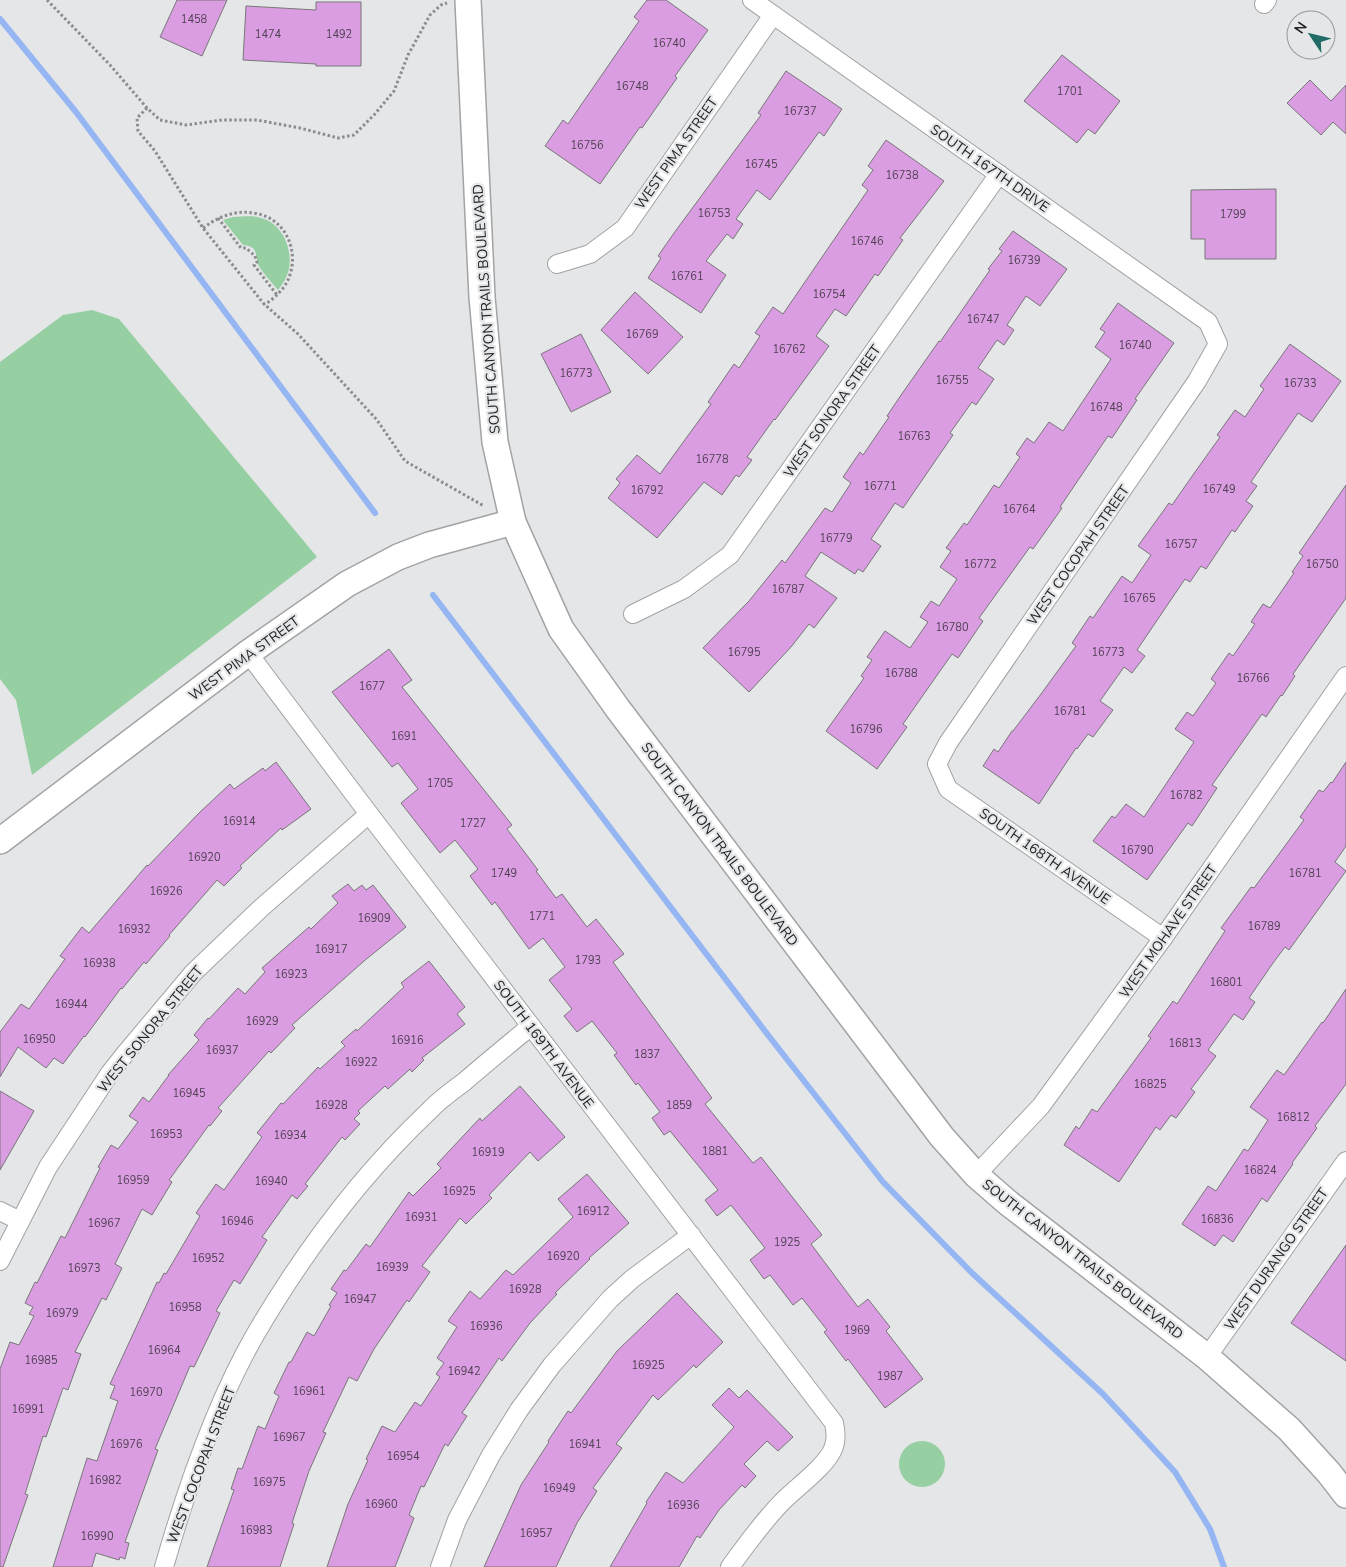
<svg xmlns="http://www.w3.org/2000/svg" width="1346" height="1567" font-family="'Nunito Sans',sans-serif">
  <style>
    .green { fill: #95cfa2 }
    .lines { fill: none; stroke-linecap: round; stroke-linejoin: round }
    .stream { stroke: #95b6f2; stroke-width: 6 }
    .building { fill: #da9de2; stroke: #797779 }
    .street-casing { stroke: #a1a3a5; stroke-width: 20 }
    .secondary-casing { stroke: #a1a3a5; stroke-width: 28 }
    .path { stroke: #8b8c8d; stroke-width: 3; stroke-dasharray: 2.5 2.5; stroke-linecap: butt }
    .street { stroke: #fff; stroke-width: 18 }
    .secondary { stroke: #fff; stroke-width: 25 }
    .labels { text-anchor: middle; stroke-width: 4.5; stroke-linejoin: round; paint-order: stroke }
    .number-label { font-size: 11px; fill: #504153 }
    .street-label { font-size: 14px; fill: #222223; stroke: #e4e6e8 }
  </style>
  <rect width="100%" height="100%" fill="#e4e6e8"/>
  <g class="green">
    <path d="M233 217C242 217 252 215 261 218 282 223 293 249 289 269 287 277 283 284 278 290 273 284 261 271 258 264 255 254 258 246 243 245L223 220Z"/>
    <path d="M92 310 119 319 317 557 32 775 16 700 0 679V362L63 315Z"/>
    <circle cx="922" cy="1464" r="23"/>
  </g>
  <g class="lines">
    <g class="stream">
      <path d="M0 19 76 112 375 513"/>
      <path d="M433 595 768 1035 883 1182 972 1273 1103 1394 1175 1472 1210 1529 1224 1567"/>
    </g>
  </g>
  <g class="building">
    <path d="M177 0H227L202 56 160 37Z"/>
    <path d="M647 0H666L708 30 675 76 677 78 642 128 640 127 600 184 545 146 563 120 568 124 579 108 639 21 634 17Z"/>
    <path d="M316 2H361V66H316V64L243 60 246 6 316 10Z"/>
    <path d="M1062 55 1120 101 1095 134 1088 129 1077 143 1024 101Z"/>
    <path d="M786 71 842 109 824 136 819 132 770 200 757 190 736 219 743 224 733 239 727 234 706 261 726 275 701 313 648 278 661 258 658 256 674 233 761 115 758 113Z"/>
    <path d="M1310 80 1331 101 1346 85V134L1333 122 1321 135 1287 103Z"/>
    <path d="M886 140 944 181 900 238 903 240 878 276 875 274 846 316 835 309 816 336 829 346 775 420 774 419 747 457 752 460 739 477 736 475 722 495 704 482 657 538 608 498 620 483 616 479 637 455 660 474 711 404 708 402 734 364 739 368 760 336 755 333 773 307 783 314 868 190 862 185 873 170 868 166Z"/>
    <path d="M1276 189V259H1205V239H1191V190Z"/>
    <path d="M1013 231 1067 269 1040 306 1026 296 1007 325 1014 330 1004 345 997 340 978 368 994 379 976 405 972 402 950 433 953 435 903 508 895 503 871 539 881 546 863 572 858 569 855 574 821 552 805 576 837 598 814 628 809 624 791 647 749 692 703 648 749 601 782 560 785 563 825 508 832 512 851 483 843 477 860 452 863 455 889 417 887 416 899 398 939 341 940 342 990 270 988 269 1002 251 999 249Z"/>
    <path d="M635 292 683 337 648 374 601 330Z"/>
    <path d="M1118 303 1174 343 1135 399 1137 400 1112 438 1108 436 1060 507 1062 508 1048 528 1033 549 1030 547 979 618 983 621 958 658 952 654 926 691 903 724 907 727 877 769 826 731 864 678 861 676 872 660 867 657 885 631 910 648 928 622 920 617 931 601 939 606 957 579 940 567 951 551 946 548 964 523 967 525 994 485 999 488 1020 457 1016 454 1027 438 1034 443 1049 422 1063 431 1111 359 1095 347 1105 332 1100 329Z"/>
    <path d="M581 334 611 392 571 412 541 354Z"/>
    <path d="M1290 344 1341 381 1312 422 1298 413 1251 482 1257 486 1246 501 1253 506 1235 532 1232 530 1206 569 1201 566 1190 582 1185 579 1137 650 1145 656 1132 673 1124 667 1100 701 1113 710 1093 737 1088 734 1077 749 1076 748 1039 804 983 766 994 749 998 752 1012 731H1013L1041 694 1076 646 1072 643 1090 616 1093 618 1122 576 1132 583 1151 555 1138 546 1169 503 1172 505 1195 472 1220 437 1217 435 1235 410 1245 417 1264 389 1260 386Z"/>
    <path d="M1346 485V598L1293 674 1295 676 1282 696 1281 695 1266 717 1262 714 1212 785 1217 788 1192 826 1188 823 1147 880 1093 841 1112 816 1115 818 1126 804 1144 817 1194 742 1175 729 1187 712 1193 716 1216 683 1211 679 1229 653 1233 656 1255 624 1251 622 1263 604 1270 608 1294 573 1292 572 1303 556 1299 553Z"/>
    <path d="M389 649 412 680 402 687 512 825 507 829 538 870 536 871 556 898 562 894 587 927 596 919 624 954 613 962 712 1098 705 1104 753 1163 761 1157 822 1235 811 1244 858 1307 868 1299 890 1327 886 1331 923 1379 885 1408 848 1359 846 1361 824 1332 827 1330 802 1298 793 1305 770 1275 764 1279 750 1260 765 1248 731 1205 717 1216 705 1200 718 1190 670 1131 664 1135 652 1118 660 1112 638 1083 636 1085 614 1055 617 1053 592 1021 577 1032 564 1016 572 1009 549 980 565 967 543 938 529 949 495 902 492 905 470 876 478 869 455 840 440 853 401 803 418 789 398 763 392 767 332 692Z"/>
    <path d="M276 762 311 809 282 830 281 828 240 866 242 868 224 886 217 880 169 935 170 936 146 964 144 962 122 989 121 988 85 1037 84 1036 63 1064 54 1058 46 1068 18 1047 0 1077V1032L21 1004 29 1009 65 959 60 956 82 927 89 933 147 865 148 866 199 813 230 784 234 789 263 768 265 771Z"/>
    <path d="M1346 762V846L1335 862 1346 871 1289 950 1285 947 1273 963 1249 998 1255 1002 1243 1020 1234 1014 1208 1050 1216 1056 1191 1089 1195 1092 1176 1118 1171 1115 1160 1130 1156 1127 1119 1182 1064 1145 1076 1126 1079 1129 1092 1109 1097 1112 1151 1038 1148 1036 1173 1001 1177 1004 1225 931 1221 928 1251 887 1254 888 1304 820 1300 817 1319 790 1323 792 1331 782 1332 783Z"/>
    <path d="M348 884 354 891 362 885 366 890 373 885 406 927 364 961 292 1025 295 1028 271 1053 269 1051 218 1108 222 1111 210 1126 209 1125 169 1180 172 1182 152 1215 142 1209 115 1264 122 1268 106 1300 102 1298 75 1352 81 1354 68 1390 63 1388 46 1437 43 1436 25 1494 28 1495 3 1567H0V1369L10 1342 19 1345 34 1316 29 1314 33 1307 25 1303 35 1282 37 1283 61 1236 65 1238 100 1168 98 1167 111 1145 118 1149 138 1122 129 1116 143 1097 149 1102 169 1075H168L199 1040 194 1035 208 1018 209 1019 238 988 245 994 265 972 262 968 309 927 311 929 338 903 332 896Z"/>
    <path d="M429 961 465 1007 457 1014 465 1024 422 1058 424 1060 412 1072 410 1069 388 1089 385 1086 358 1111 360 1113 354 1119 360 1124 345 1140 342 1137 305 1184 308 1186 297 1199 292 1195 262 1237 267 1240 240 1284 234 1280 216 1311 220 1313 194 1367 190 1366 155 1449 158 1450 125 1542 129 1543 125 1559 120 1557 119 1560 96 1553 92 1567H53L87 1458 97 1461 118 1401 110 1398 115 1386 110 1384 157 1282 159 1283 164 1273 166 1274 200 1216 196 1213 216 1184 224 1190 262 1137 257 1133 281 1103 283 1104 318 1067 320 1069 345 1046 341 1042 356 1029 357 1031 404 987 401 983Z"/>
    <path d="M1346 989V1084L1315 1126 1317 1128 1292 1163 1293 1164 1267 1202 1262 1198 1233 1242 1223 1235 1215 1246 1182 1224 1208 1186 1216 1191 1244 1149 1248 1151 1268 1120 1250 1107 1277 1070 1284 1075 1322 1022 1323 1023Z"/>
    <path d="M520 1086 565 1137 538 1161 530 1152 489 1195 492 1198 466 1224 460 1218 422 1266 430 1272 409 1302 407 1300 374 1349 357 1381 349 1377 323 1432 326 1433 309 1471 292 1523 294 1524 280 1567H207L234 1490 231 1489 238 1468 242 1469 258 1426 265 1429 279 1396 274 1393 289 1362H291L307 1332 314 1336 331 1306 329 1305 337 1293 331 1289 344 1270 346 1271 366 1244 370 1247 409 1192 413 1196 441 1168 437 1164 480 1118 482 1121Z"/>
    <path d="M0 1091 34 1111 0 1170Z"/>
    <path d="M587 1174 629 1223 589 1258 590 1259 555 1293 557 1294 530 1323 502 1361 499 1358 462 1413 467 1416 448 1446 445 1444 424 1487 421 1486 409 1515 414 1518 395 1567H327L348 1504 368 1460 366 1459 382 1426 395 1432 415 1402 421 1406 440 1377 436 1374 444 1363 437 1358 457 1327 448 1321 470 1291 480 1299 506 1270 513 1275 573 1217 558 1199Z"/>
    <path d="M1346 1245V1361L1291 1323Z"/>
    <path d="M677 1293 723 1342 696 1368 694 1365 658 1400 653 1395 616 1444 622 1448 593 1488 597 1491 577 1523 556 1567H484L521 1485 549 1442 548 1441 568 1411 571 1413 617 1351Z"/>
    <path d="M729 1388 739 1398 747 1390 793 1437 778 1451 767 1441 744 1464 756 1476 745 1488 742 1485 719 1510 700 1538 697 1536 679 1567H610L647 1503 646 1502 666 1472 683 1483 734 1427 712 1405Z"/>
  </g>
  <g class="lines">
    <g class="street-casing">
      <g id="street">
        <path d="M752 0 1208 322 1218 344 1197 381 948 743 937 764 948 789 1163 938"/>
        <path d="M1264 4 1267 0"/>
        <path d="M557 264 590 254 625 228 773 15"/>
        <path d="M633 614 684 589 730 555 999 174"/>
        <path d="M248 653 369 814 834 1423C836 1432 837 1440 833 1449 826 1466 797 1487 783 1501 763 1521 747 1544 730 1567"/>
        <path d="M976 1175 1041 1106 1163 938 1346 676"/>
        <path d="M0 1211 20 1221"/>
        <path d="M0 1261 48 1167 110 1073 125 1054 193 973 261 908 369 814"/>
        <path d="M1207 1357 1346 1161"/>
        <path d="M164 1567C186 1490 215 1405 255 1335 303 1253 360 1176 429 1111 439 1100 452 1091 464 1082 486 1063 508 1045 531 1026"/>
        <path d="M440 1567 457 1520 491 1455 519 1410 552 1365 610 1299 632 1279 691 1235"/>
      </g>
    </g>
    <g class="secondary-casing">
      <g id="secondary">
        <path d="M468 0 482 297 495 442 513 522 561 629 618 709 942 1137 976 1175 1007 1202 1207 1357 1289 1429 1329 1473 1346 1495"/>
        <path d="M0 841 248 653 347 584 398 557 429 545 513 522"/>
      </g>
    </g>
    <g class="path">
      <path d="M47 0 110 65 147 108 160 120 186 125 222 120H257L300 128 338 138 354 135 374 115 394 91 408 55 430 15 441 5 447 3"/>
      <path d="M147 108 137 118 138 131 155 151 203 228 264 304 298 334 377 420 405 461 484 506"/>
      <path d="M218 218 241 248H246L255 256 257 262 254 265 277 295"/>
      <path d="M203 228C218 217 234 210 253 213 289 217 303 259 284 287 278 294 272 301 264 304"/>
    </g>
    <use href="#street" class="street"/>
    <use href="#secondary" class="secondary"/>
  </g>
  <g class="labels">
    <g class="number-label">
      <text x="194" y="23">1458</text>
      <text x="268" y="38">1474</text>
      <text x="339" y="38">1492</text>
      <text x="669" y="47">16740</text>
      <text x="632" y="90">16748</text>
      <text x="1070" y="95">1701</text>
      <text x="800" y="115">16737</text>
      <text x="587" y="149">16756</text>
      <text x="761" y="168">16745</text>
      <text x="902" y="179">16738</text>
      <text x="714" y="217">16753</text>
      <text x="1233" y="218">1799</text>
      <text x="867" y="245">16746</text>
      <text x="1024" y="264">16739</text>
      <text x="687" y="280">16761</text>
      <text x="829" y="298">16754</text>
      <text x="983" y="323">16747</text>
      <text x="642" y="338">16769</text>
      <text x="1135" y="349">16740</text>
      <text x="789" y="353">16762</text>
      <text x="576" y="377">16773</text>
      <text x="952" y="384">16755</text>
      <text x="1300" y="387">16733</text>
      <text x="1106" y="411">16748</text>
      <text x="914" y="440">16763</text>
      <text x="712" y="463">16778</text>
      <text x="880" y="490">16771</text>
      <text x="1219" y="493">16749</text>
      <text x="647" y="494">16792</text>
      <text x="1019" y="513">16764</text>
      <text x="836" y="542">16779</text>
      <text x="1181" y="548">16757</text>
      <text x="980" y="568">16772</text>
      <text x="1322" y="568">16750</text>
      <text x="788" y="593">16787</text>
      <text x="1139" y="602">16765</text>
      <text x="952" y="631">16780</text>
      <text x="744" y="656">16795</text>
      <text x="1108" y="656">16773</text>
      <text x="901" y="677">16788</text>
      <text x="1253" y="682">16766</text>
      <text x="372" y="690">1677</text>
      <text x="1070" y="715">16781</text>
      <text x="866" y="733">16796</text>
      <text x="404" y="740">1691</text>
      <text x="440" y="787">1705</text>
      <text x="1186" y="799">16782</text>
      <text x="239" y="825">16914</text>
      <text x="473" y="827">1727</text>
      <text x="1137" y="854">16790</text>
      <text x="204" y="861">16920</text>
      <text x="504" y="877">1749</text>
      <text x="1305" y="877">16781</text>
      <text x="166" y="895">16926</text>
      <text x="542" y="920">1771</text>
      <text x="374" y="922">16909</text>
      <text x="1264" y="930">16789</text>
      <text x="134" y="933">16932</text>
      <text x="331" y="953">16917</text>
      <text x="588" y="964">1793</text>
      <text x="99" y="967">16938</text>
      <text x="291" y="978">16923</text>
      <text x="1226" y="986">16801</text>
      <text x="71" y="1008">16944</text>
      <text x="262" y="1025">16929</text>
      <text x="39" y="1043">16950</text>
      <text x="407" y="1044">16916</text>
      <text x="1185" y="1047">16813</text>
      <text x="222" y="1054">16937</text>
      <text x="647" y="1058">1837</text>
      <text x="361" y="1066">16922</text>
      <text x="1150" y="1088">16825</text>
      <text x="189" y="1097">16945</text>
      <text x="331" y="1109">16928</text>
      <text x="679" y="1109">1859</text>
      <text x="1293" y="1121">16812</text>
      <text x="166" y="1138">16953</text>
      <text x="290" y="1139">16934</text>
      <text x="715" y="1155">1881</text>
      <text x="488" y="1156">16919</text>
      <text x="1260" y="1174">16824</text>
      <text x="133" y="1184">16959</text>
      <text x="271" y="1185">16940</text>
      <text x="459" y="1195">16925</text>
      <text x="593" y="1215">16912</text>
      <text x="421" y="1221">16931</text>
      <text x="1217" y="1223">16836</text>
      <text x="237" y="1225">16946</text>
      <text x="104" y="1227">16967</text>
      <text x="787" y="1246">1925</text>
      <text x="563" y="1260">16920</text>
      <text x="208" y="1262">16952</text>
      <text x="392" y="1271">16939</text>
      <text x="84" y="1272">16973</text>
      <text x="525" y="1293">16928</text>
      <text x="360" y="1303">16947</text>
      <text x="185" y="1311">16958</text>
      <text x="62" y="1317">16979</text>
      <text x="486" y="1330">16936</text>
      <text x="857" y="1334">1969</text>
      <text x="164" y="1354">16964</text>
      <text x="41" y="1364">16985</text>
      <text x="648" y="1369">16925</text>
      <text x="464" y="1375">16942</text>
      <text x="890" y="1380">1987</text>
      <text x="309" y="1395">16961</text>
      <text x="146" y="1396">16970</text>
      <text x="28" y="1413">16991</text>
      <text x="289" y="1441">16967</text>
      <text x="126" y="1448">16976</text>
      <text x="585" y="1448">16941</text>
      <text x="403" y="1460">16954</text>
      <text x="105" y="1484">16982</text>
      <text x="269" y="1486">16975</text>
      <text x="559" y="1492">16949</text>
      <text x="381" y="1508">16960</text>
      <text x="683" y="1509">16936</text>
      <text x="256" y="1534">16983</text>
      <text x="536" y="1537">16957</text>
      <text x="97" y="1540">16990</text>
    </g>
    <g class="street-label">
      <text transform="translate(676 153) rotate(-55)" y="5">WEST PIMA STREET</text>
      <text transform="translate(990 168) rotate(35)" y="5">SOUTH 167TH DRIVE</text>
      <text transform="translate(486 309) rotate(-94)" y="5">SOUTH CANYON TRAILS BOULEVARD</text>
      <text transform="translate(832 411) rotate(-55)" y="5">WEST SONORA STREET</text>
      <text transform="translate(1078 555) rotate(-55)" y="5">WEST COCOPAH STREET</text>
      <text transform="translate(244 658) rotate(-36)" y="5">WEST PIMA STREET</text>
      <text transform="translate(720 844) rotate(53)" y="5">SOUTH CANYON TRAILS BOULEVARD</text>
      <text transform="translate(1045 856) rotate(35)" y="5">SOUTH 168TH AVENUE</text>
      <text transform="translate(1168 931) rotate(-55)" y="5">WEST MOHAVE STREET</text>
      <text transform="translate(150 1029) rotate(-51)" y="5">WEST SONORA STREET</text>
      <text transform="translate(544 1044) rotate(53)" y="5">SOUTH 169TH AVENUE</text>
      <text transform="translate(1083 1259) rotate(38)" y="5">SOUTH CANYON TRAILS BOULEVARD</text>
      <text transform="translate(1276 1259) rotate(-55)" y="5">WEST DURANGO STREET</text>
      <text transform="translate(201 1465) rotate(-69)" y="5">WEST COCOPAH STREET</text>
    </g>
  </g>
  <g transform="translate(1311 35) rotate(305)"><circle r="24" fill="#e4e6e8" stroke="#969899"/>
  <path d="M0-4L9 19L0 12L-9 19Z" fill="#216b66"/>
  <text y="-8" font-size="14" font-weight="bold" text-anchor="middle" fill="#222223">N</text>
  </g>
</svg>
